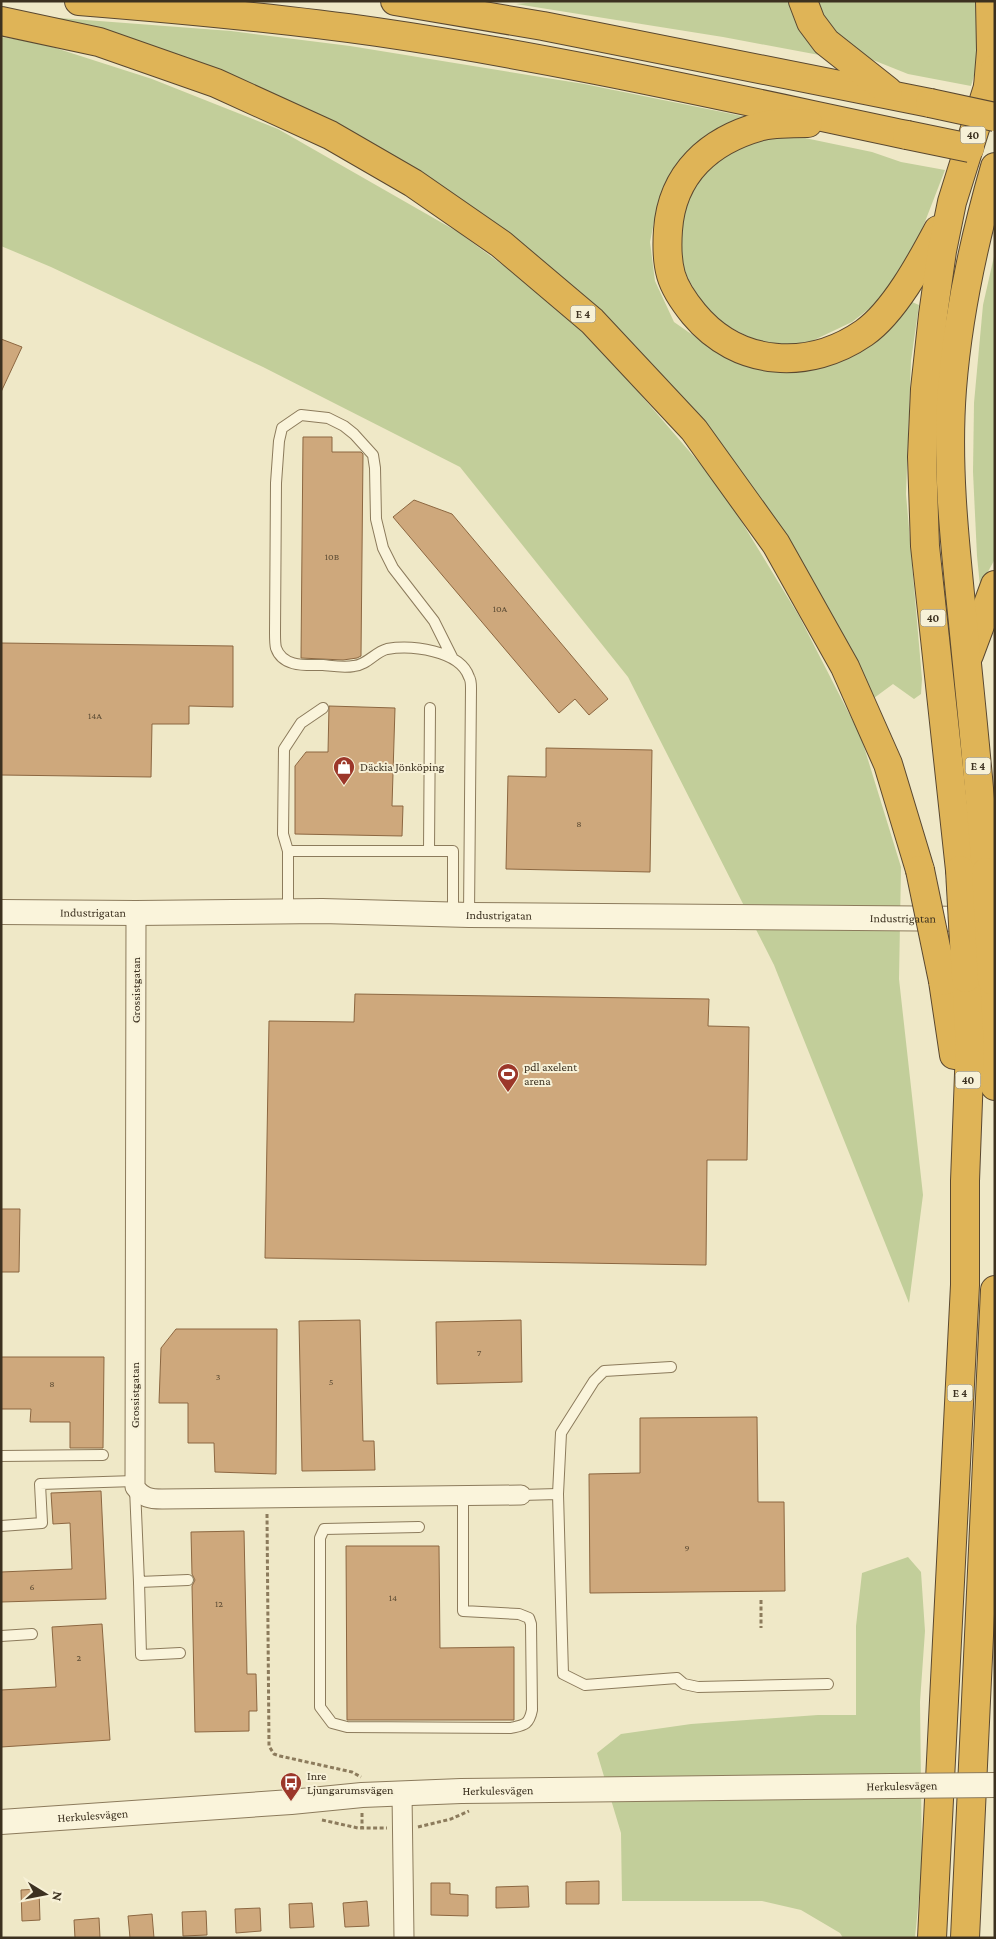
<svg xmlns="http://www.w3.org/2000/svg" width="996" height="1939" font-family="'Crimson Pro',serif">
  <style>
    .green { fill: #c2ce9a }
    .building { fill: #cea87c; stroke: #8c6741 }
    .lines { fill: none; stroke-linecap: round; stroke-linejoin: round }
    .service-casing { stroke: #8c7b5c; stroke-width: 12 }
    .minor-casing { stroke: #8c7b5c; stroke-width: 21 }
    .tertiary-casing { stroke: #8c7b5c; stroke-width: 26 }
    .motorway-casing { stroke: #5a4830; stroke-width: 30 }
    .path { stroke: #8c7b5c; stroke-width: 3; stroke-dasharray: 4 2.5; stroke-linecap: butt }
    .service { stroke: #faf4db; stroke-width: 10 }
    .minor { stroke: #faf4db; stroke-width: 19 }
    .tertiary { stroke: #faf4db; stroke-width: 24 }
    .motorway { stroke: #dfb457; stroke-width: 28 }
    .tertiary-bridge-casing { stroke: #8c7b5c; stroke-width: 26; stroke-linecap: butt }
    .motorway-bridge-casing { stroke: #5a4830; stroke-width: 30; stroke-linecap: butt }
    .tertiary-bridge { stroke: #faf4db; stroke-width: 24 }
    .motorway-bridge { stroke: #dfb457; stroke-width: 28 }
    .labels { text-anchor: middle; stroke-width: 4; stroke-linejoin: round; paint-order: stroke }
    .number-label { font-size: 10px; fill: #604f37 }
    .shield { fill: #f7f1d7; stroke: #746b57; stroke-width: 1 }
    .shield-label { font-size: 11px; font-weight: bold; fill: #3c3120 }
    .poi-label { font-size: 12px; fill: #3c3120; stroke: #f7f1d7; text-anchor: start }
    .street-label { font-size: 12px; fill: #3c3120; stroke: #f7f1d7 }
  </style>
  <rect width="100%" height="100%" fill="#efe8c7"/>
  <g class="green">
    <path d="M546 1H789C795 25 813 41 830 57L723 37 516 4Z"/>
    <path d="M814 1H981V51L971 86 908 74 863 56 835 39Z"/>
    <path d="M33 16 231 31 350 46 584 84 747 117 675 172 656 212 650 242 655 281 674 322 707 345 754 368 801 372 844 360 883 334 912 302 919 305 911 361 906 494 922 679 921 694 914 699 893 684 874 698 766 507 436 187Z"/>
    <path d="M1 37 40 43 152 79 278 129 458 232 550 300 615 365 721 488 799 616 861 737 901 867 899 979 923 1195 909 1303 774 965 628 677 460 467 263 367 51 267 1 246Z"/>
    <path d="M771 138H805L872 152 901 162 945 170 921 232 898 274 879 301 852 322 812 341 784 346 751 338 722 323 701 302 687 276 679 254 685 199 700 176 718 156 740 145Z"/>
    <path d="M995 252V559L980 586 977 556 973 472 974 403 983 305Z"/>
    <path d="M908 1557 921 1572 925 1631 920 1702 922 1865 915 1938H843L840 1933 801 1910 762 1901H622L621 1833 597 1753 621 1734 691 1724 818 1715H856V1626L862 1573Z"/>
  </g>
  <g class="building">
    <path d="M1 339 22 347 1 392Z"/>
    <path d="M303 437H332V452H361L363 454 361 656 357 658 343 660 301 658Z"/>
    <path d="M414 500 452 514 608 699 589 715 575 699 559 713 393 517Z"/>
    <path d="M1 643 233 646V707L189 706V724H152L151 777 1 775Z"/>
    <path d="M329 706 395 708 392 806H403L402 836 295 834V766L306 752H328Z"/>
    <path d="M546 748 652 750 650 872 506 869 508 776 546 777Z"/>
    <path d="M355 994 709 999 708 1026 749 1027 747 1160H707L706 1265 265 1258 269 1021 354 1022Z"/>
    <path d="M1 1209H20L19 1272H1Z"/>
    <path d="M360 1320 363 1441H374L375 1470 302 1471 299 1321Z"/>
    <path d="M521 1320 522 1382 437 1384 436 1322Z"/>
    <path d="M176 1329H277L276 1474 215 1472 214 1443H188V1403H159L161 1348Z"/>
    <path d="M1 1357H104L103 1448H70V1422H30L31 1409H1Z"/>
    <path d="M757 1417 758 1502H784L785 1591 590 1593 589 1474 640 1473V1418Z"/>
    <path d="M101 1491 106 1599 1 1602V1572L72 1569 70 1523 53 1524 51 1493Z"/>
    <path d="M244 1531 247 1674H256L257 1711H249V1731L195 1732 192 1586 195 1580 192 1574 191 1532Z"/>
    <path d="M346 1546H439L440 1648 514 1647V1720H347Z"/>
    <path d="M102 1624 110 1740 1 1747V1690L56 1687 52 1627Z"/>
    <path d="M599 1881V1904H566V1882Z"/>
    <path d="M431 1883H450V1894L468 1895V1916L431 1915Z"/>
    <path d="M528 1886 529 1907 496 1908V1887Z"/>
    <path d="M39 1889 40 1920 22 1921 21 1890Z"/>
    <path d="M367 1901 369 1926 345 1927 343 1903Z"/>
    <path d="M312 1903 314 1927 290 1928 289 1904Z"/>
    <path d="M260 1908 261 1931 236 1933 235 1909Z"/>
    <path d="M206 1911 207 1935 183 1936 182 1912Z"/>
    <path d="M152 1914 154 1938H130L128 1916Z"/>
    <path d="M99 1918 100 1938H75L74 1920Z"/>
  </g>
  <g class="lines">
    <g class="service-casing">
      <g id="service">
        <path d="M452 657 434 621 393 568 383 548 376 519 375 468 373 455 354 434 344 426 328 418 301 415 282 428 279 441 276 483 275 633C275 638 275 644 276 648 283 668 307 665 323 665 333 666 344 668 354 666 367 665 375 652 387 649 411 645 460 650 469 677 471 680 471 684 471 688L469 915"/>
        <path d="M288 851 283 834 284 749 301 723 323 708"/>
        <path d="M429 851 430 708"/>
        <path d="M288 912V851H453V914"/>
        <path d="M1 1456 103 1455"/>
        <path d="M135 1488 139 1582 188 1580"/>
        <path d="M558 1494 561 1433 594 1381 604 1371 671 1367"/>
        <path d="M521 1495 558 1494 563 1674 585 1685 677 1678 684 1684 698 1687 828 1684"/>
        <path d="M1 1526 42 1523 40 1484 135 1481"/>
        <path d="M419 1527 324 1529 320 1538V1707L332 1723 347 1727 511 1728C524 1725 529 1725 532 1710L531 1624 529 1618 519 1614 463 1611V1496"/>
        <path d="M139 1582 141 1655 180 1653"/>
        <path d="M1 1636 32 1634"/>
      </g>
    </g>
    <g class="minor-casing">
      <g id="minor">
        <path d="M136 913 135 1487C143 1498 150 1499 162 1499L521 1495"/>
        <path d="M402 1794 404 1938"/>
      </g>
    </g>
    <g class="tertiary-casing">
      <g id="tertiary">
        <path id="s1" d="M1 912 136 913 322 911 469 915 982 919"/>
        <path id="s2" d="M1 1822 291 1802 362 1795 461 1791 892 1786"/>
      </g>
    </g>
    <g class="motorway-casing">
      <g id="motorway">
        <path d="M79 1C179 9 279 18 377 32 556 58 731 98 907 135"/>
        <path d="M395 1 543 26 930 103"/>
        <path d="M803 1 811 22 826 42 888 91"/>
        <path d="M1 21 99 42 216 83 330 135 413 183 501 244 592 321 694 430 776 544 845 667 888 764 920 870"/>
        <path d="M988 87 991 51 990 1"/>
        <path d="M808 123C793 123 776 123 762 126 710 140 672 173 668 230 667 244 667 261 671 275 675 289 685 303 694 314 738 367 809 371 864 333 894 312 921 262 938 230"/>
        <path d="M969 655 995 585"/>
        <path d="M960 870 925 546 922 457 925 389 933 315 942 251 952 202 988 87 995 69"/>
        <path d="M986 872C980 789 971 706 963 623 955 545 946 467 952 389 958 313 974 240 995 167"/>
        <path d="M992 980 995 1086"/>
        <path d="M943 981 954 1055"/>
        <path d="M932 1938 965 1285V1181L970 1047 966 978"/>
        <path d="M965 1938 995 1290"/>
      </g>
    </g>
    <g class="path">
      <path d="M267 1514 269 1746 274 1754 280 1756 352 1772 361 1777"/>
      <path d="M761 1600V1628"/>
      <path d="M362 1813V1828"/>
      <path d="M322 1820 358 1828H387"/>
      <path d="M418 1827 451 1819 469 1811"/>
    </g>
    <use href="#service" class="service"/>
    <use href="#minor" class="minor"/>
    <use href="#tertiary" class="tertiary"/>
    <use href="#motorway" class="motorway"/>
    <g class="tertiary-bridge-casing">
      <path id="tertiary-bridge" d="M892 1786 995 1785"/>
    </g>
    <g class="motorway-bridge-casing">
      <g id="motorway-bridge">
        <path d="M930 103 995 117"/>
        <path d="M907 135 970 148"/>
        <path d="M920 870 943 981"/>
        <path d="M960 870 966 978"/>
        <path d="M986 872 992 980"/>
      </g>
    </g>
    <use href="#tertiary-bridge" class="tertiary-bridge"/>
    <use href="#motorway-bridge" class="motorway-bridge"/>
  </g>
  <defs>
    <g id="shop-pin" transform="scale(1.125)"><path d="M0 17L-7.5 6A9.5 9.5 0 1 1 7.5 6Z" fill="#9c372a" stroke="#f7f1d7"/><path d="M-5-2.5h2.3a2.7 3.5 0 0 1 5.4 0H5L5.5 6h-11ZM-1.5-2.5h3a1.5 2.3 0 0 0-3 0Z" fill="#fff"/></g>
    <g id="stadium-pin" transform="scale(1.125)"><path d="M0 17L-7.5 6A9.5 9.5 0 1 1 7.5 6Z" fill="#9c372a" stroke="#f7f1d7"/><path d="M0-5a6.5 5 0 1 0 0 10a6.5 5 0 1 0 0-10ZM-3.5-1.8h7v3.6h-7Z" fill="#fff"/></g>
    <g id="bus-pin" transform="scale(1.125)"><path d="M0 17L-7.5 6A9.5 9.5 0 1 1 7.5 6Z" fill="#9c372a" stroke="#f7f1d7"/><path d="M-5-6H5V4H4V6H2V4H-2V6H-4V4H-5ZM-3.5-4V0h7V-4ZM-3.5 1.2v1.5H-2V1.2ZM2 1.2v1.5H3.5V1.2Z" fill="#fff"/></g>
  </defs>
  <g fill-rule="evenodd">
    <use href="#shop-pin" x="344" y="767"/>
    <use href="#stadium-pin" x="508" y="1074"/>
    <use href="#bus-pin" x="291" y="1783"/>
  </g>
  <g class="labels">
    <g class="number-label">
      <text x="332" y="560">10B</text>
      <text x="500" y="612">10A</text>
      <text x="95" y="719">14A</text>
      <text x="579" y="827">8</text>
      <text x="479" y="1356">7</text>
      <text x="218" y="1380">3</text>
      <text x="331" y="1385">5</text>
      <text x="52" y="1387">8</text>
      <text x="687" y="1551">9</text>
      <text x="32" y="1590">6</text>
      <text x="393" y="1601">14</text>
      <text x="219" y="1607">12</text>
      <text x="79" y="1661">2</text>
    </g>
    <g class="shield">
      <rect x="960.5" y="126.5" width="25" height="17" rx="4"/>
      <rect x="570.5" y="305.5" width="25" height="17" rx="4"/>
      <rect x="920.5" y="609.5" width="25" height="17" rx="4"/>
      <rect x="965.5" y="757.5" width="25" height="17" rx="4"/>
      <rect x="955.5" y="1071.5" width="25" height="17" rx="4"/>
      <rect x="947.5" y="1384.5" width="25" height="17" rx="4"/>
    </g>
    <g class="shield-label">
      <text x="973" y="139">40</text>
      <text x="583" y="318">E 4</text>
      <text x="933" y="622">40</text>
      <text x="978" y="770">E 4</text>
      <text x="968" y="1084">40</text>
      <text x="960" y="1397">E 4</text>
    </g>
    <g class="poi-label">
      <text x="360" y="771">Däckia Jönköping</text>
      <text x="524" y="1071">pdl axelent<tspan x="524" dy="14">arena</tspan></text>
      <text x="307" y="1780">Inre<tspan x="307" dy="14">Ljungarumsvägen</tspan></text>
    </g>
    <g class="street-label">
      <text dy="4" stroke="none"><textPath href="#s1" startOffset="92">Industrigatan</textPath></text>
      <text dy="4" stroke="none"><textPath href="#s1" startOffset="498">Industrigatan</textPath></text>
      <text dy="4" stroke="none"><textPath href="#s1" startOffset="902">Industrigatan</textPath></text>
      <text transform="translate(136 990) rotate(-90)" y="4">Grossistgatan</text>
      <text transform="translate(135 1395) rotate(-90)" y="4">Grossistgatan</text>
      <text transform="translate(902 1786) rotate(-1)" y="4">Herkulesvägen</text>
      <text dy="4" stroke="none"><textPath href="#s2" startOffset="498">Herkulesvägen</textPath></text>
      <text dy="4" stroke="none"><textPath href="#s2" startOffset="92">Herkulesvägen</textPath></text>
    </g>
  </g>
  <rect width="996" height="1939" fill="none" stroke="#3c3120" stroke-width="5"/>
  <g transform="translate(45 1894) rotate(100)" stroke="#f7f1d7" stroke-width="4" paint-order="stroke">
  <path d="M0-4L9 19L0 12L-9 19Z" fill="#3c3120"/>
  <text y="-8" font-size="14" font-weight="bold" text-anchor="middle" fill="#3c3120">N</text>
  </g>
</svg>
